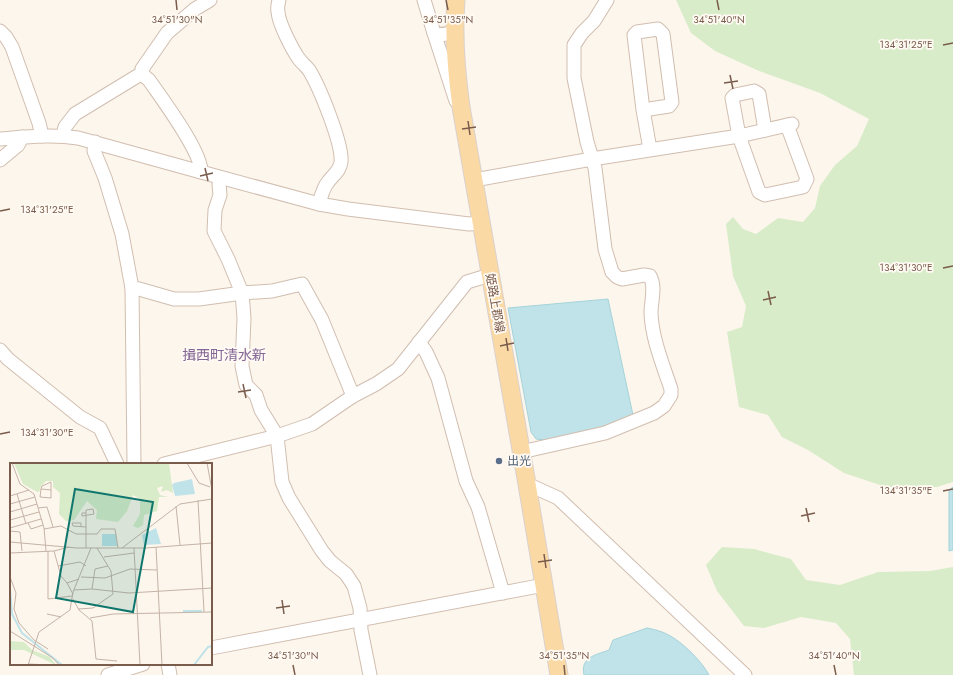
<svg xmlns="http://www.w3.org/2000/svg" width="953" height="675" font-family="Jost,'Noto Sans JP',sans-serif">
  <style>
    .green { fill: #d8ecc9 }
    .water { fill: #bfe3e8; stroke: #a5d3da }
    .lines { fill: none; stroke-linecap: round; stroke-linejoin: round }
    .minor-casing { stroke: #d1beb0; stroke-width: 15 }
    .major-casing { stroke: #dad1cd; stroke-width: 19 }
    .minor { stroke: #fff; stroke-width: 13 }
    .major { stroke: #fbd9a5; stroke-width: 17 }
    .ticks { fill: none; stroke: #7a5c4d; stroke-width: 1.5 }
    .service-dot { fill: #5c6f8a; stroke: #fffaf3; stroke-width: 1.5 }
    .labels { text-anchor: middle; stroke-width: 3.5; stroke-linejoin: round; paint-order: stroke }
    .street-label { font-size: 12px; fill: #7a5c4d; stroke: #fffaf3 }
    .service-label { font-size: 12px; fill: #4e5e75; stroke: #fffaf3; text-anchor: start }
    .quarter-label { font-size: 14px; fill: #846695; stroke: #fffaf3 }
    .inset-river { fill: none; stroke: #bfe3e8; stroke-width: 2 }
    .inset-road { fill: none; stroke: #c5b3a7; stroke-width: 1 }
    .view { fill: #0f766e; fill-opacity: 0.15; stroke: #0f766e; stroke-width: 2 }
    .inset-edge { fill: none; stroke: #7a5c4d; stroke-width: 2 }
    .ticks-label { font-size: 10px; text-anchor: middle; fill: #7a5c4d; stroke: #fffaf3; stroke-width: 3.5; stroke-linejoin: round; paint-order: stroke }
  </style>
  <rect width="100%" height="100%" fill="#fdf6ec"/>
  <g class="green">
    <path d="M676 0H953V482L937 487H886L844 473 808 450 782 437 768 415 739 407 727 332 742 327 746 306 733 276 726 224 733 217 743 229 756 234 778 218 803 222 815 208 820 186 835 165 857 146 869 119 820 93 759 71 715 51 691 33Z"/>
    <path d="M722 547 754 549 791 559 806 580 840 585 878 572 930 571 953 567V675H854L850 639 836 623 801 617 764 628 744 626 717 591 706 565Z"/>
  </g>
  <g class="water">
    <path d="M608 299 633 415 602 428 545 440 536 439 531 432 508 308Z"/>
    <path d="M953 487V550L949 551V490Z"/>
    <path d="M647 628C652 629 657 630 662 632 679 638 701 660 709 675H584C580 657 596 655 609 650L613 640Z"/>
  </g>
  <g class="lines">
    <g class="minor-casing">
      <g id="minor">
        <path d="M279 0C278 4 277 8 278 12 279 24 292 49 299 59 302 63 306 66 309 70 319 86 343 144 341 162 340 171 333 175 328 182 323 188 321 196 319 204"/>
        <path d="M424 0 434 33C441 36 447 34 454 32"/>
        <path d="M0 31 6 37 12 47 39 123 42 136"/>
        <path d="M434 33 456 101"/>
        <path d="M143 75 142 69 167 33 195 9 210 0"/>
        <path d="M643 110 669 106 672 102 663 34 658 29 637 32 634 35 643 110 650 149"/>
        <path d="M765 130 759 94 754 91 735 95 732 98 739 136 759 192 765 195 803 187 807 179 787 125"/>
        <path d="M63 135 65 127 75 114 139 75H143L149 80C162 99 202 152 201 172"/>
        <path d="M0 139C26 137 52 134 78 138L201 172 319 204 348 209 469 224 481 223"/>
        <path d="M95 142 94 151 105 178 122 234 132 288 134 464"/>
        <path d="M0 160 18 145 22 137"/>
        <path d="M220 178 219 184 220 195 215 210 214 231 228 259 242 293 244 318 242 366 246 385 256 395 261 410 277 436 282 482 289 498 322 551 330 561 346 574 354 586 360 608 361 630 370 675"/>
        <path d="M474 180 592 159 739 136 792 124"/>
        <path d="M132 288 139 289 174 299H199L242 293 272 291 302 284 322 320 353 396"/>
        <path d="M419 342 426 352 438 378 466 481 478 507 503 593"/>
        <path d="M0 350 8 359 80 417 100 428 117 464"/>
        <path d="M521 452 605 433 654 413 664 406 671 395V389C663 365 652 339 651 313 651 301 656 287 650 276L644 275 622 279 617 277 612 272 605 249 595 168 587 142 574 78V45L582 33 594 21 607 0"/>
        <path d="M164 464 277 436 312 424 353 396 376 384 398 369 467 282 490 275"/>
        <path d="M527 484 558 498 745 675"/>
        <path d="M211 648 544 585"/>
        <path d="M168 664 170 675"/>
        <path d="M108 675 143 664"/>
      </g>
    </g>
    <g class="major-casing">
      <path id="major" d="M456 0C453 36 456 71 461 107L527 484 559 675"/>
    </g>
    <use href="#minor" class="minor"/>
    <use href="#major" class="major"/>
  </g>
  <path class="ticks" d="M176 0 177 10M446 0 448 10M717 0 719 10M943 45 953 43M730 75 733 89M724 83 738 81M468 121 470 135M462 129 476 127M205 168 208 181M200 176 213 173M0 211 10 209M943 268 953 266M768 291 771 305M763 300 776 297M506 338 508 351M500 346 514 343M243 384 246 398M238 392 251 390M0 434 10 432M943 491 953 489M806 508 809 522M801 516 815 513M544 554 546 568M538 562 552 560M282 600 284 614M276 608 290 606M293 665 295 675M564 665 565 675M834 665 836 675"/>
  <circle class="service-dot" cx="499" cy="461" r="4"/>
  <g class="labels">
    <g class="street-label">
      <text transform="translate(495 303) rotate(80)" y="4">姫路上郡線</text>
    </g>
    <g class="service-label">
      <text x="507" y="465">出光</text>
    </g>
    <g class="quarter-label">
      <text x="224" y="360">揖西町清水新</text>
    </g>
  </g>
  <g transform="translate(10 463)">
    <rect width="202" height="202" fill="#fdf6ec"/>
    <path d="M4 0H159L163 30 157 27 151 29 153 23 147 25 150 32 158 34H149L147 48 134 52 133 62 128 65 123 63 130 51V36L123 32 117 48 108 59 86 56 87 47 77 38 64 57 56 58 49 51 50 30 43 24V18H36L31 23 29 29H27L13 21ZM0 178 14 179 22 187 40 194 46 202 14 187H0Z" fill="#d8ecc9"/>
    <path d="M182 16 185 31 165 33 162 22 164 20ZM146 65 151 81 134 82 132 72ZM92 71H106L107 83H92Z" fill="#bfe3e8"/>
    <path class="inset-river" d="M0 126 2 151 12 170 52 202M173 148H192M184 202 198 184 202 183"/>
    <path class="inset-road" d="M2 0 10 21 24 31 34 65 36 88M177 0 189 20 200 24M197 0 202 27M31 26 41 27V19L32 23 31 26 30 34 41 35V27M7 31 16 61M0 33 19 27M188 37 194 149M0 41 25 34M166 43 170 82M28 45 37 44 43 64M76 47V85M76 47 83 46 84 51 72 53V50H76M0 49 27 41M0 57 29 49M18 60 21 66 33 62M62 60 63 63 76 64M62 60H71V64M0 65 31 56M34 66 51 63 66 71H87L91 66H105L108 85M0 68 10 69 12 88M0 79 67 85H136L202 80M146 84 152 202M112 85 170 41 202 36M124 85 130 202M38 88V136L62 133M44 88 51 113 57 120M0 90 44 88 59 84M94 94 124 90M48 103 70 99 76 103M0 114 6 130 4 146 9 160 24 177 38 186M71 114 95 115 120 106 147 107M82 126 85 106 98 103M64 127 82 126 119 130 202 125M63 131 57 120 69 116M63 136 69 147 82 158 86 196 107 198M68 146 83 145 103 131 101 108 87 85M37 151 51 154M80 155 103 151 202 149M0 168 43 195 49 202M18 201 41 202M18 202 29 169 60 147 63 129 81 85"/>
    <path class="view" d="M65 26 143 39 123 149 46 135Z"/>
    <rect width="202" height="202" class="inset-edge"/>
  </g>
  <g class="ticks-label">
    <text x="177" y="23">34°51'30"N</text>
    <text x="448" y="23">34°51'35"N</text>
    <text x="719" y="23">34°51'40"N</text>
    <text x="906" y="48">134°31'25"E</text>
    <text x="47" y="213">134°31'25"E</text>
    <text x="906" y="271">134°31'30"E</text>
    <text x="47" y="436">134°31'30"E</text>
    <text x="906" y="494">134°31'35"E</text>
    <text x="293" y="659">34°51'30"N</text>
    <text x="564" y="659">34°51'35"N</text>
    <text x="834" y="659">34°51'40"N</text>
  </g>
</svg>
